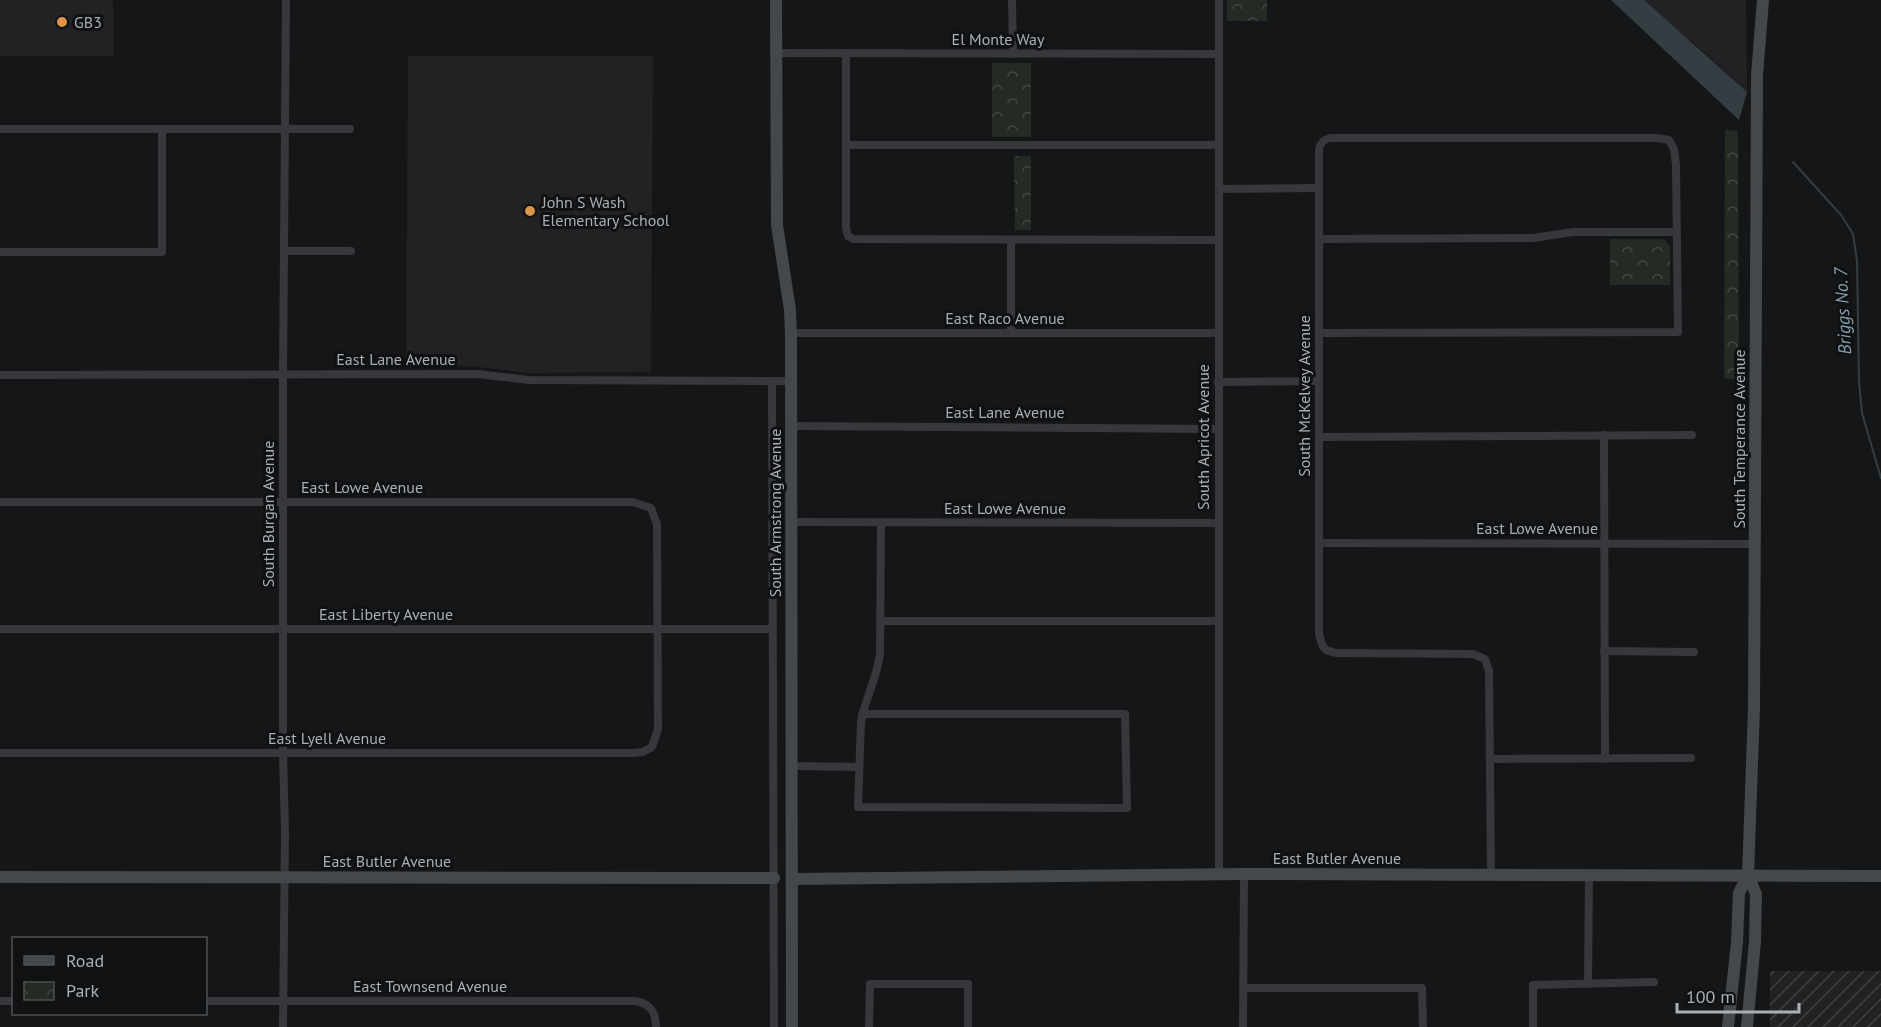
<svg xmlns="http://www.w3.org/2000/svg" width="1881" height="1027" font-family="'PT Sans',sans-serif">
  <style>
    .built { fill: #222224 }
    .industrial { fill: url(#industrial-furrows) }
    .park { fill: url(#park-crowns) }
    .water { fill: #343e42 }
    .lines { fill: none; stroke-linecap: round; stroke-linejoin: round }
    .stream { stroke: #343e42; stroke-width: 2 }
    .street { stroke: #37383c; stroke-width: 8 }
    .secondary { stroke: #45484b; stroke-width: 12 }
    .poi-dot { fill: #dc9448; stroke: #101112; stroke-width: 2 }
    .labels { text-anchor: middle; stroke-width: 6; stroke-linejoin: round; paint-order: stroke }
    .poi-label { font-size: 16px; fill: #a9afb5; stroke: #101112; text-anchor: start }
    .street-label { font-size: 16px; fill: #a9afb5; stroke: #101112 }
    .water-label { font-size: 18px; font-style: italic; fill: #84a0ac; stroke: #101112 }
  </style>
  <defs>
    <pattern id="industrial-furrows" width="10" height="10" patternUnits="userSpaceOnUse" patternTransform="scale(1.5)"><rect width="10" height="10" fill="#222224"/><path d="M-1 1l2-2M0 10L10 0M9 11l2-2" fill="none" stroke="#3f4042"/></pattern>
    <pattern id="park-crowns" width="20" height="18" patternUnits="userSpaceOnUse" patternTransform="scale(1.5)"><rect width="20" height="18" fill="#242b24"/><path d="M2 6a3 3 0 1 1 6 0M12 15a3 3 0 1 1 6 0" fill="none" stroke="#414742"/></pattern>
  </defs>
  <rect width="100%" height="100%" fill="#151617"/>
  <g class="built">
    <path d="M0 0H113L114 56H0Z"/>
    <path d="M1644 0H1746L1747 92 1696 45 1654 10Z"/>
    <path d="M408 56H653L651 372 530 373 471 366H406Z"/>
  </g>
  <rect class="industrial" x="1770" y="971" width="111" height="56"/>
  <g class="park">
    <rect x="1227" y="0" width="40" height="21"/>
    <rect x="992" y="63" width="39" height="74"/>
    <path d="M1725 130 1738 131 1739 379H1724Z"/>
    <path d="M1014 156H1031V230H1015Z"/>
    <path d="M1610 239H1664L1670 246V285H1610Z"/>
  </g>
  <path class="water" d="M1611 0H1644L1747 92 1739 120Z"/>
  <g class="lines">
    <path class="stream" d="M1793 162 1841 215 1853 234 1857 261 1859 382 1862 413 1881 478"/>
    <g class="street">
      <path d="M1012 0 1013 54"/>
      <path d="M776 53 1219 54"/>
      <path d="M846 53V228L848 236 853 239 1219 240"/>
      <path d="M0 129H350"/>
      <path d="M846 145H1219"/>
      <path d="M1219 189 1319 188"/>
      <path d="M1319 239 1533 238 1573 232H1677"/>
      <path d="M1011 241V333"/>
      <path d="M284 251H351"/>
      <path d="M0 252H162V129"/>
      <path d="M791 333H1218"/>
      <path d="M1319 333 1678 332 1676 165 1674 149 1669 140 1657 138H1330C1323 140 1320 143 1319 150V634L1322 645 1326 650 1336 653 1473 654 1485 659 1489 671 1491 875"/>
      <path d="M0 375 477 374 529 380 792 381"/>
      <path d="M772 381 774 1027"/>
      <path d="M1218 382 1319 381"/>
      <path d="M792 426 1218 429"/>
      <path d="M1604 435 1605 759"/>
      <path d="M1319 437 1692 435"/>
      <path d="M0 502H633L651 508 657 524 658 729 652 747 643 752 632 753H0"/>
      <path d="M791 522 1218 523"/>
      <path d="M1319 543 1755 544"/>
      <path d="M881 621H1218"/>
      <path d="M0 629H773"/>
      <path d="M1604 651 1694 652"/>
      <path d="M862 714H1125L1127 808 858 807 861 722C865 699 877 678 880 654L881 523"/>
      <path d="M1490 759 1691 758"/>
      <path d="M792 766 859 767"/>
      <path d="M1219 874V0"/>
      <path d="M1588 984 1589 874"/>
      <path d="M1244 988H1422L1423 1027"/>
      <path d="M0 1001H14"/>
      <path d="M206 1001H636C651 1004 656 1013 656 1027"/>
      <path d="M283 1027 285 833 283 753V374L286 0"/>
      <path d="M869 1027 870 984H968V1027"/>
      <path d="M1243 1027 1244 874"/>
      <path d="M1533 1027V985L1654 982"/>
    </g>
    <g class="secondary">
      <path d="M776 0 777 225 790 310 791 333 792 1027"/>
      <path d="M0 877 774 878"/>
      <path d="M792 879 1244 874 1881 876"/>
      <path d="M1728 1027 1737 942 1739 893 1748 875 1754 708 1757 75 1763 0"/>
      <path d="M1747 1027 1755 941 1756 894 1748 875"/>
    </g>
  </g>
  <g class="poi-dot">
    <circle cx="62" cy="22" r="6"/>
    <circle cx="530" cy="211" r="6"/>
  </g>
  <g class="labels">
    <g class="poi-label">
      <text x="74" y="28">GB3</text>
      <text x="542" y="208">John S Wash<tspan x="542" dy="18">Elementary School</tspan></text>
    </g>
    <g class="street-label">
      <text x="998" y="45">El Monte Way</text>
      <text x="1005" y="324">East Raco Avenue</text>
      <text x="396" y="365">East Lane Avenue</text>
      <text transform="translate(1304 396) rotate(-90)" y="6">South McKelvey Avenue</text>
      <text x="1005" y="418">East Lane Avenue</text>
      <text transform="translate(1203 437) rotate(-90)" y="6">South Apricot Avenue</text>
      <text transform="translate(1739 439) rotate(-90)" y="6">South Temperance Avenue</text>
      <text x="362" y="493">East Lowe Avenue</text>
      <text x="1005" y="514">East Lowe Avenue</text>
      <text transform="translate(775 513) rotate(-90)" y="6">South Armstrong Avenue</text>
      <text transform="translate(268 514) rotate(-90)" y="6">South Burgan Avenue</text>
      <text x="1537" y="534">East Lowe Avenue</text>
      <text x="386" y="620">East Liberty Avenue</text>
      <text x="327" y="744">East Lyell Avenue</text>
      <text x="1337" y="864">East Butler Avenue</text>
      <text x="387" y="867">East Butler Avenue</text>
      <text x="430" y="992">East Townsend Avenue</text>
    </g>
    <g class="water-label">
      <text transform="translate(1843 311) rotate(-93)" y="6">Briggs No. 7</text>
    </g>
  </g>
  <rect x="12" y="937" width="195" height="78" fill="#101112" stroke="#4d5053" stroke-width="1.5"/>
  <rect x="24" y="956" width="30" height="9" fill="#45484b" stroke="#4d5053" stroke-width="1.5"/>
  <text x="66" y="967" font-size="18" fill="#a9afb5">Road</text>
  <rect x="24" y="982" width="30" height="18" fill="url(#park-crowns)" stroke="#4d5053" stroke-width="1.5"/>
  <text x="66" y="997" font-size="18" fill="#a9afb5">Park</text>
  <path d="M1677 1003v9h122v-9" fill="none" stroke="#a9afb5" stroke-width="3"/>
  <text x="1686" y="1003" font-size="18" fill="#a9afb5" stroke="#101112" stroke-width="4.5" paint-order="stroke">100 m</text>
</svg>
